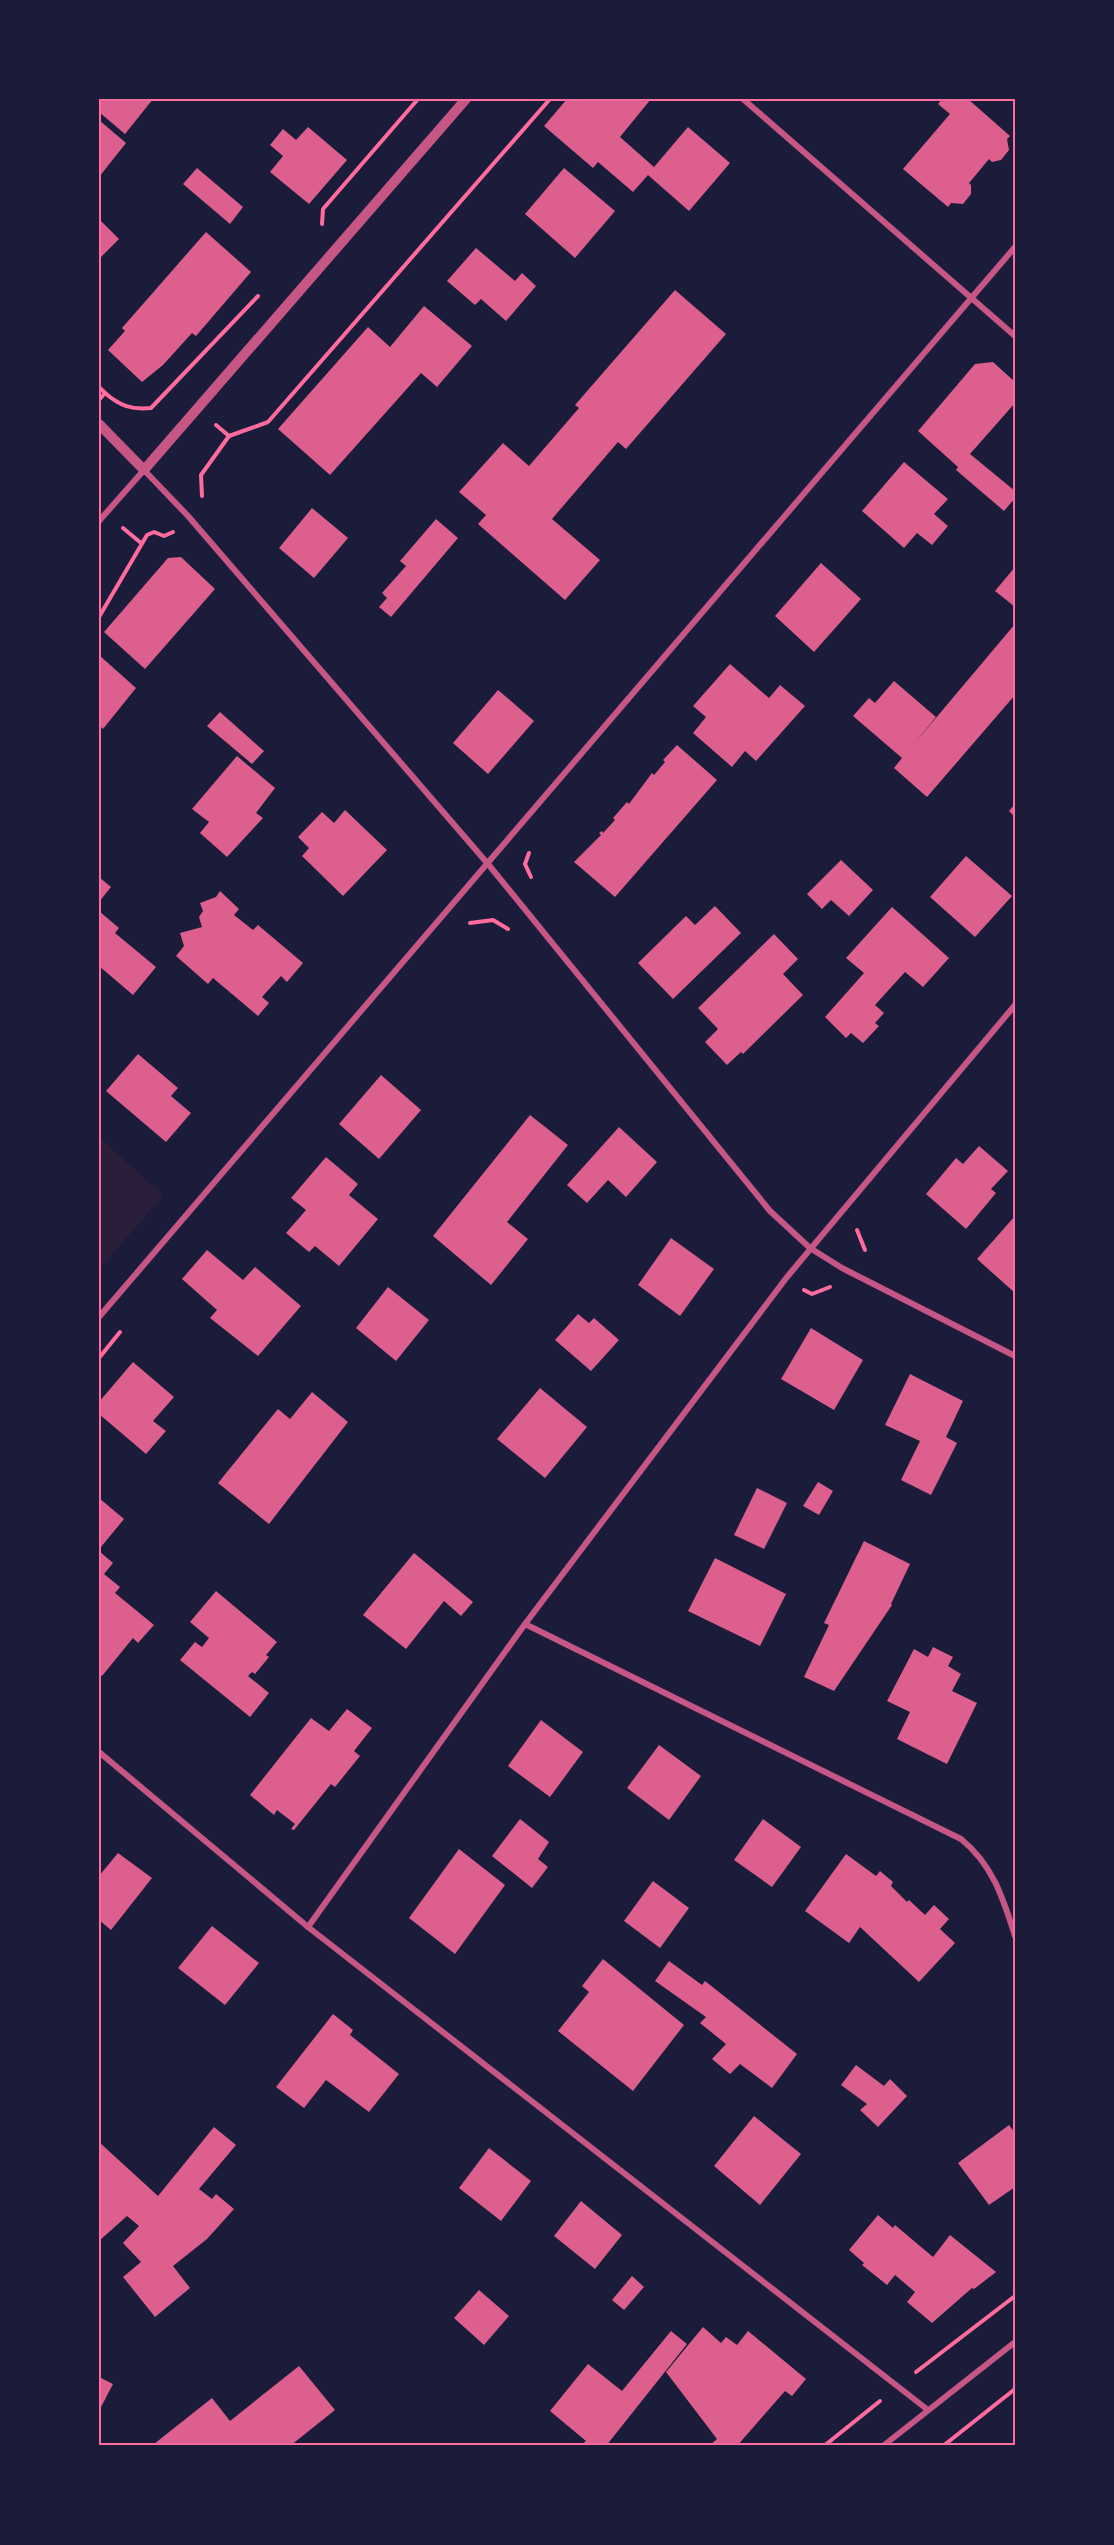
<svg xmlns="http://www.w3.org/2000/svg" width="1114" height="2545" font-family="Barlow,sans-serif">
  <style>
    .green { fill: #2a1e3b }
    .building { fill: #dd5f8e }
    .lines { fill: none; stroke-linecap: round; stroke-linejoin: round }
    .path { stroke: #ff6b9d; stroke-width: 4 }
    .minor { stroke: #c65784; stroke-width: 6 }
    .tertiary { stroke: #c65784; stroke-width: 10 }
    .neatline { fill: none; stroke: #ff6b9d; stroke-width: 2 }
  </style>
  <rect width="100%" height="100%" fill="#1b1b3a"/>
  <path class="green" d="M99 1137 163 1195 99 1270Z"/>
  <g class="building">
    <path d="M101 99H153L125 134 99 112V102Z"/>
    <path d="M567 99H651L620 137 654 167 688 127 730 163 689 211 648 175 633 192 598 162 593 168 544 126Z"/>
    <path d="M942 99H968L1010 136 1007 139 1009 150 1001 160 992 162 989 159 969 183 971 185V194L963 204 951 203 948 207 903 169 950 114 938 104Z"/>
    <path d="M99 120 126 143 99 177Z"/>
    <path d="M308 127 347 160 309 204 270 172 283 156 270 145 283 129 296 140Z"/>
    <path d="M197 168 243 207 230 224 183 184Z"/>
    <path d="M564 168 615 211 575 258 525 214Z"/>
    <path d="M99 219 119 239 99 259Z"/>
    <path d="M206 232 251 272 196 336 192 333 163 365 142 382 108 350 125 331 122 328Z"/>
    <path d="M476 248 515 281 522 273 536 286 506 321 481 299 475 305 447 281Z"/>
    <path d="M675 290 726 334 626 449 618 442 552 519 600 560 565 600 478 524 486 515 459 492 503 443 529 466 579 408 575 405Z"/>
    <path d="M424 306 472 346 437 387 421 373 330 475 278 429 368 327 390 347Z"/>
    <path d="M993 362 1015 382V403L970 454 1015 491V498L1004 511 956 470 958 467 918 431 975 364Z"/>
    <path d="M904 462 948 499 934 514 948 526 932 545 917 533 904 548 862 511Z"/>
    <path d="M312 508 348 538 314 578 279 548Z"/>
    <path d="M436 519 458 538 391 617 379 607 387 598 382 593 406 566 400 561Z"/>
    <path d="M181 557 215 589 145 669 104 632 168 558Z"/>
    <path d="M821 563 861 599 814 652 775 616Z"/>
    <path d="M1015 567V607L995 591Z"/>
    <path d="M1015 624V680L1013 683 1015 695 927 797 894 768 902 758 853 716 869 698 875 703 894 681 936 717 914 744Z"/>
    <path d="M99 655 136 688 103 729 99 725Z"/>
    <path d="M730 664 769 698 780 685 805 706 756 761 745 751 732 767 693 733 706 717 693 706Z"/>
    <path d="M498 690 534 721 488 774 453 743Z"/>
    <path d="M220 712 264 751 252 764 207 726Z"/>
    <path d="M677 745 717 780 615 897 574 862 601 835 599 833 602 831 603 833 615 820 613 818 627 802 629 804 652 773 654 775 665 762 663 760Z"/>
    <path d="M237 756 275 788 256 813 263 818 227 857 200 833 209 822 192 809Z"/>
    <path d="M1015 804V817L1009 811Z"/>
    <path d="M345 810 387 850 343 896 302 856 309 848 298 837 322 812 334 823Z"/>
    <path d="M966 856 1012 896 975 937 930 897Z"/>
    <path d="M841 860 873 890 849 916 831 900 822 909 807 894Z"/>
    <path d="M99 877 111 887 99 902Z"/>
    <path d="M220 891 239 909 234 915 253 930 258 925 303 963 287 982 281 976 262 997 269 1003 258 1016 213 978 208 984 176 956 184 946 180 933 202 927 199 917 203 911 200 903 216 897Z"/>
    <path d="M715 906 741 933 673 999 638 963 686 916 695 925Z"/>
    <path d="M892 907 949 958 923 987 905 972 875 1005 884 1013 875 1023 879 1026 863 1043 851 1033 846 1038 825 1017 864 973 846 958Z"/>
    <path d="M99 911 119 928 115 933 156 967 133 995 99 966Z"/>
    <path d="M774 934 798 959 783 974 803 995 743 1054 741 1052 727 1065 705 1042 718 1029 698 1008Z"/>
    <path d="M138 1054 178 1088 171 1096 191 1113 166 1142 106 1091Z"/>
    <path d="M381 1075 421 1110 379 1159 339 1124Z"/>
    <path d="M530 1115 568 1145 507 1222 528 1239 491 1285 433 1236Z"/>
    <path d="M619 1127 657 1162 626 1197 608 1180 587 1203 567 1185Z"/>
    <path d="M979 1146 1008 1171 991 1189 996 1193 966 1229 926 1194 956 1158 963 1164Z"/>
    <path d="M326 1157 358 1184 349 1195 378 1219 339 1266 315 1246 309 1252 286 1233 306 1210 291 1198Z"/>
    <path d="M1015 1216V1293L977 1259Z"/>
    <path d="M671 1238 714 1269 680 1316 638 1285Z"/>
    <path d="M207 1250 243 1280 255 1267 301 1306 258 1356 210 1318 217 1310 182 1279Z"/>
    <path d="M388 1287 429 1320 396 1361 356 1328Z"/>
    <path d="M578 1314 589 1323 594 1318 619 1340 591 1371 555 1340Z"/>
    <path d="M811 1328 863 1360 834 1410 781 1379Z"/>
    <path d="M133 1362 174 1397 153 1421 166 1431 146 1454 99 1414V1402Z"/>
    <path d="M910 1374 963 1401 946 1437 957 1443 931 1495 901 1480 920 1441 885 1425Z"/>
    <path d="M540 1388 587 1427 545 1478 497 1439Z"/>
    <path d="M312 1392 348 1422 269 1524 218 1483 278 1409 290 1419Z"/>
    <path d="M818 1482 833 1491 819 1515 803 1506Z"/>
    <path d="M757 1488 787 1503 764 1549 734 1535Z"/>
    <path d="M99 1498 124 1519 101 1547 99 1545Z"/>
    <path d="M864 1541 910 1564 891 1604 892 1605 834 1691 804 1677 829 1625 824 1623Z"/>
    <path d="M99 1551 113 1563 104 1574 120 1587 115 1593 154 1625 138 1643 133 1638 102 1676 99 1674Z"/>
    <path d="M414 1553 473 1602 461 1616 444 1601 406 1649 363 1615Z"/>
    <path d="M715 1558 786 1594 760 1646 688 1611Z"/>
    <path d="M216 1591 277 1642 266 1655 269 1657 255 1674 252 1672 248 1676 269 1693 250 1717 180 1660 195 1642 202 1647 209 1638 190 1622Z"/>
    <path d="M933 1647 953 1657 948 1666 961 1674 952 1691 977 1703 947 1764 897 1739 910 1712 887 1701 914 1649 928 1657Z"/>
    <path d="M347 1709 372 1728 354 1751 360 1756 335 1787 331 1784 294 1830 291 1829 295 1824 277 1810 274 1815 250 1795 311 1718 329 1731Z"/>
    <path d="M541 1720 583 1752 550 1797 508 1766Z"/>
    <path d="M659 1745 701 1776 669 1820 627 1788Z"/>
    <path d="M520 1819 549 1842 538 1859 548 1867 532 1888 492 1856Z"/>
    <path d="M763 1819 801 1847 772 1887 734 1860Z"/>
    <path d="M459 1849 505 1885 455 1954 409 1918Z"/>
    <path d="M118 1853 152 1878 111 1930 99 1920V1876Z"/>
    <path d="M846 1854 876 1876 880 1871 893 1882 891 1886 907 1902 909 1900 925 1915 934 1905 949 1919 940 1929 955 1943 919 1982 860 1927 849 1943 805 1911Z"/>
    <path d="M653 1881 689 1908 660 1948 624 1921Z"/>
    <path d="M212 1926 259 1963 225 2005 178 1968Z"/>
    <path d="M603 1959 684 2025 633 2091 558 2031 589 1992 582 1986Z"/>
    <path d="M669 1961 702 1985 705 1981 797 2054 772 2088 740 2064 730 2074 712 2059 726 2044 700 2023 706 2017 655 1981Z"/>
    <path d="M333 2014 353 2030 350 2035 399 2074 369 2112 326 2080 304 2108 276 2087Z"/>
    <path d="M856 2065 884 2086 890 2079 907 2096 878 2127 860 2110 867 2104 841 2085Z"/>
    <path d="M754 2116 801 2154 760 2205 714 2166Z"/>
    <path d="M1009 2125 1015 2133V2187L989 2205 958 2163Z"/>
    <path d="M214 2127 236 2145 199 2189 212 2199 216 2194 234 2209 207 2239 173 2266 190 2288 155 2317 123 2277 141 2262 123 2243 139 2226 127 2216 99 2241V2142L158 2196Z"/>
    <path d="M489 2148 531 2181 501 2221 459 2188Z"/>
    <path d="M581 2201 622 2235 595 2269 554 2236Z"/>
    <path d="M878 2215 893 2228 895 2225 933 2257 950 2235 996 2272 974 2289 972 2288 932 2323 907 2302 915 2292 895 2275 887 2285 862 2265 864 2263 849 2250Z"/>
    <path d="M632 2276 644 2287 624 2310 612 2300Z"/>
    <path d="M479 2290 509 2316 484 2345 454 2318Z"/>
    <path d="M703 2327 721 2343 726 2337 737 2345 748 2331 806 2379 792 2396 785 2391 737 2446H709L717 2439 666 2372Z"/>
    <path d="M671 2331 687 2344 606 2446H580L586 2441 550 2411 588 2364 622 2391Z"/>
    <path d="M299 2366 335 2410 290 2446 154 2444 212 2398 230 2421Z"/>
    <path d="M99 2377 113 2384 99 2411Z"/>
  </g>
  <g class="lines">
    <g class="path">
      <path d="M322 224 323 209 418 99"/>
      <path d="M99 387 105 393"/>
      <path d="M99 400 105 393C120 406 132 410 151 408L258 296"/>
      <path d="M216 425 229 436"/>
      <path d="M202 496 201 475 229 436 268 422 550 99"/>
      <path d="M123 528 141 543"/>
      <path d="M99 617 147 535 154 532 164 536 173 532"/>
      <path d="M529 853 525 864 531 877"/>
      <path d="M470 923 493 920 508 929"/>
      <path d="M857 1230 865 1250"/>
      <path d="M804 1290 812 1294 830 1287"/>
      <path d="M99 1358 120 1332"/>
      <path d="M916 2372 1015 2296"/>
      <path d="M824 2446 880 2401"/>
      <path d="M943 2446 1015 2389"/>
    </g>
    <g class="minor">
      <path d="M743 99 1015 336"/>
      <path d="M99 521 144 470 188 516 488 864 770 1211 810 1248 842 1268 1015 1356"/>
      <path d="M99 1317 1015 247"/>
      <path d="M525 1624 961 1839C993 1865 1003 1898 1015 1936"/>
      <path d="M99 1752 308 1927 928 2410"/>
      <path d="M308 1927 525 1624 787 1277 1015 1005"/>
      <path d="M883 2446 1015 2342"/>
    </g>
    <path class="tertiary" d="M99 424 144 470 466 99"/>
  </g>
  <rect width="1114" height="2545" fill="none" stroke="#1b1b3a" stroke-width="201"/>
  <rect x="100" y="100" width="914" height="2344" class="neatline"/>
</svg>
